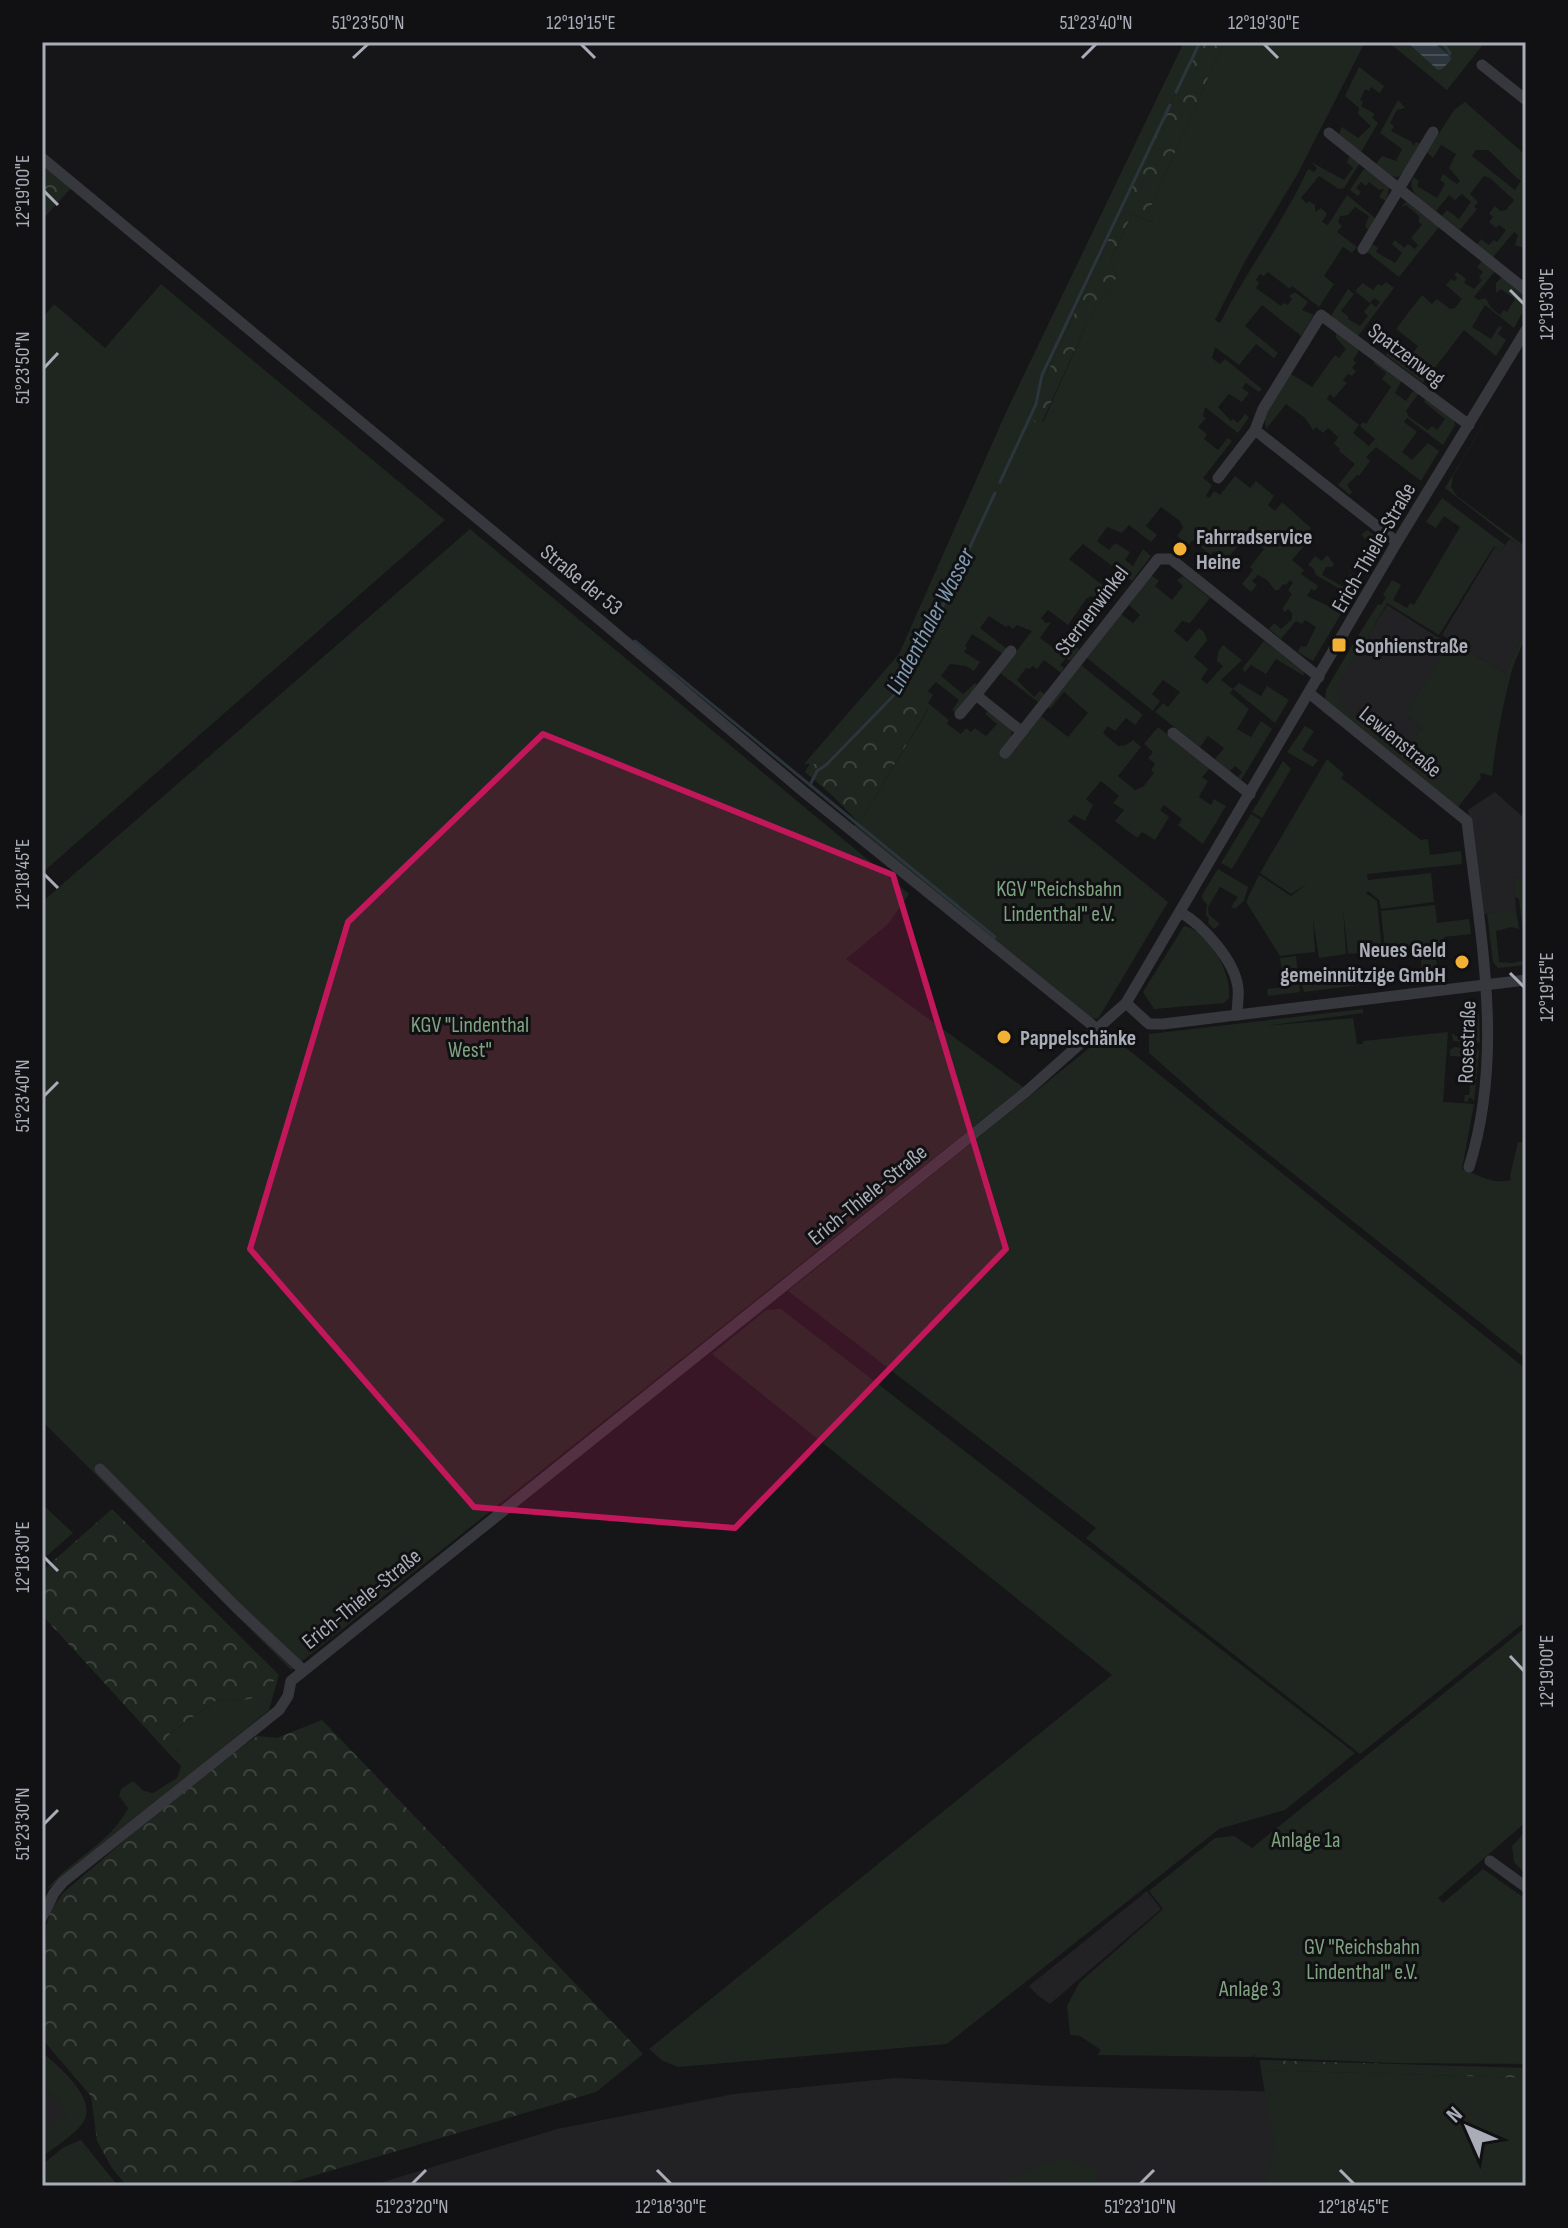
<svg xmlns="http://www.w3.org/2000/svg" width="1568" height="2228" font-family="'Sofia Sans Condensed',sans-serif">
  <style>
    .built { fill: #222225 }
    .green { fill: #1e261f; fill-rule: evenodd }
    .forest { fill: url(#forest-crowns) }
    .water { fill: url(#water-rules) }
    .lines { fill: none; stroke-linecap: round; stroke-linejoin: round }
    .stream { stroke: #2c353c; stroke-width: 3 }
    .minor { stroke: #37383d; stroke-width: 11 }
    .marked { fill: #c2185b; fill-opacity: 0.2; stroke: #c2185b; stroke-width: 6; stroke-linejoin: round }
    .ticks { fill: none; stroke: #a8adb8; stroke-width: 3 }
    .poi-dot { fill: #f2b134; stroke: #111113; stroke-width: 3 }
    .labels { text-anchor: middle; stroke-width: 6; stroke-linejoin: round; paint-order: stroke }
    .street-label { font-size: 22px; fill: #a8adb8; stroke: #111113 }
    .poi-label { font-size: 22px; font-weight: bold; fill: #a8adb8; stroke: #111113; text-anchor: start }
    .park-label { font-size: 22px; fill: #7fa381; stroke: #111113 }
    .water-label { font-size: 24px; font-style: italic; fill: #7f9bb3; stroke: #111113 }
    .neatline { fill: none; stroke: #a8adb8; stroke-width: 3 }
    .ticks-label { font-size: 20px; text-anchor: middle; fill: #a8adb8 }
  </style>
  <defs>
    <pattern id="forest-crowns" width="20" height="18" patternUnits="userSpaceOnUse" patternTransform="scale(2)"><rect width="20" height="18" fill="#1e261f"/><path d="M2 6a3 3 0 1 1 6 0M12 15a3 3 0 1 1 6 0" fill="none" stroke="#3c433d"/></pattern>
    <pattern id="water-rules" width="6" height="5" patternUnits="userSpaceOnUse" patternTransform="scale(2)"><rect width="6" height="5" fill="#2c353c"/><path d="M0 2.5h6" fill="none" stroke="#485056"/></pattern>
  </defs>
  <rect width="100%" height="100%" fill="#161618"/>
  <g class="built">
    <path d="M1510 539 1526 551V628L1505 673 1442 635 1495 547 1501 550Z"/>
    <path d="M1387 605 1450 645 1405 714 1422 729 1400 754 1337 703 1334 690Z"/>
    <path d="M1495 792 1526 820V876L1514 878 1516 910 1484 914 1468 810Z"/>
    <path d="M1147 1891 1161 1909 1050 2004 1037 1995 1029 1986Z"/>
    <path d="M896 2078 1054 2086 1417 2095 1526 2186H370L557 2129 734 2094Z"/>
    <path d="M42 2083 68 2114 42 2135Z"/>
  </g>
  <g class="green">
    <path d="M1184 42H1199L1028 415 1043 422 1088 321 1117 277 1110 262 1132 214 1154 223 1148 213 1224 42H1365L1297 175 1245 261 1215 320 1220 323C1247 270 1283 223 1308 169L1314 172 1317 168 1311 162 1344 180 1353 168 1347 162 1350 155 1360 163 1344 188 1339 189 1319 176 1301 198 1306 203 1309 201 1315 205V212L1321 208 1327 214 1322 222 1328 225 1347 195 1375 218 1368 230 1365 226 1369 216 1355 207 1348 215 1340 216 1338 222 1342 226 1337 232 1357 247 1352 253 1343 247 1324 276 1334 284 1319 307 1292 286 1290 289 1268 272 1264 276 1260 274 1256 280 1259 283 1256 288 1281 306 1284 303 1288 305 1292 299 1289 296 1295 292 1308 302 1302 310 1314 315 1301 336 1262 305 1245 326 1278 353 1274 358 1256 344 1239 365 1215 347 1212 358 1220 364 1225 359 1262 389 1259 392 1246 383 1242 388 1249 393 1242 402 1229 394 1218 407 1231 421 1233 419 1238 423 1245 414 1249 417 1238 433 1205 407 1203 416 1206 418 1198 427 1207 434 1204 439 1218 450 1228 438 1232 441 1203 478 1212 485 1206 496 1209 498 1214 491 1220 495 1235 476 1250 488 1256 481 1274 496 1268 505 1275 511 1282 502 1311 528 1304 537 1309 540 1292 560 1304 570 1301 574 1318 586 1315 591 1311 589 1307 596 1331 607 1337 598 1347 604 1313 661 1298 652 1301 646 1306 647 1316 627 1305 620 1302 624 1296 621 1281 639 1269 629 1274 623 1281 629 1292 619V613L1288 609 1285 612 1282 609 1292 594 1288 590 1293 583 1290 580 1286 585 1283 584 1279 590H1275L1267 580 1258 575 1252 581 1257 585 1251 592 1242 584 1253 570 1250 567 1264 549 1256 542 1254 544 1247 539 1243 540 1226 560 1214 551 1210 555 1193 540 1188 545 1177 536 1183 528 1180 521 1161 507 1146 526 1157 535 1151 542 1129 525 1122 533 1107 527 1097 541 1109 550 1115 543 1130 552 1125 560 1133 566 1143 549 1151 556 1132 581 1083 544 1069 559 1109 590 1100 602 1092 596 1087 598 1068 625 1048 610 1041 618 1046 623 1051 622 1040 638 1063 655 1074 641 1079 650 1070 661 1066 658 1060 665 1064 668 1061 673 1044 660 1037 669 1033 666 1029 669 1026 668 1017 680 1034 697 1040 691 1045 694 1038 702 1000 673 1032 631 1017 625 1013 629 1008 625 1006 627 989 616 980 628 1007 649 1003 654 972 634 965 646 967 648 964 652 980 662 974 671 966 666 950 664 941 676 963 694 975 683 977 685 955 712 952 710 959 700 936 682 928 691 933 695 928 703 949 720 947 724 961 734 966 728 971 732 975 728 986 736 997 724 985 714 988 711 1012 729 1011 738 1041 716 1068 737 1088 713 1064 692 1050 709 1047 707 1081 665 1143 715 1135 725 1126 718 1115 731 1108 726 1103 733 1118 746 1126 745 1133 740 1141 747 1118 776 1135 790 1143 787 1154 773 1151 770 1155 764 1148 758 1153 752 1144 744 1158 727 1210 768 1202 777 1208 781 1199 797 1211 805 1214 799 1226 806 1203 844 1178 825 1182 819 1164 805 1160 810 1169 817 1155 840 1142 832 1137 838 1115 821 1124 810 1113 803 1119 796 1101 781 1086 799 1093 805 1085 821 1074 815 1068 821 1168 902 1098 1019 1092 1018 1081 1010 853 826 859 823 928 710 901 690 830 759 818 764H804L899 654 1007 410Z"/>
    <path d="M1388 42H1485L1447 90Z"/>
    <path d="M1359 67 1384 86 1380 93 1371 87 1369 91 1365 89 1360 100 1363 102 1361 106 1375 114 1372 118 1378 123 1361 152 1339 134 1342 127 1358 138 1371 126 1358 114 1359 108 1345 96Z"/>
    <path d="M1398 100 1405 108 1397 110 1390 123 1394 126 1391 131 1412 142 1413 146 1416 142 1420 144 1405 170 1398 177 1391 176 1376 164 1382 156 1396 161 1402 149 1380 133Z"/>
    <path d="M1465 102 1522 152H1526V249L1515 245 1518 235 1514 232 1493 257 1477 245 1481 239 1489 245 1494 240 1497 242 1506 230 1499 225 1496 228 1489 222 1493 217 1489 213 1495 206 1500 211 1506 210 1514 200 1490 178 1484 176 1470 194 1478 202 1474 207 1477 209 1460 230 1442 216 1447 210 1459 219 1471 202 1462 194 1455 200 1449 195 1436 211C1425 202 1406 193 1413 177L1419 181 1417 186 1437 198 1445 184 1440 180 1443 174 1457 184 1460 181 1449 168 1456 154 1441 145 1433 158 1427 152 1454 110ZM1476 150H1488C1500 160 1509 172 1521 181L1515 190 1472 156Z"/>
    <path d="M1367 168 1389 188 1386 201 1379 197 1384 189 1379 190 1369 182 1366 186 1361 182 1356 188 1361 192 1358 196 1350 190 1363 170Z"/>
    <path d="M1406 202 1439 227 1399 277 1367 252 1372 244 1378 248 1376 252 1395 263 1402 253 1392 244 1395 240 1404 248 1408 244 1415 249 1418 245 1411 238 1422 225 1419 222V216L1406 205 1401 207Z"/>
    <path d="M1482 261 1495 271 1474 297 1478 300 1486 298 1491 308 1500 315 1504 310 1507 312 1515 299 1501 289 1496 293V283L1502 277 1526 296V306L1514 328 1485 305 1472 327 1491 339 1499 326 1502 327 1498 334 1506 340 1496 356 1464 330 1423 383 1386 355 1390 349 1407 361 1418 346 1396 329 1422 295 1432 304 1437 299 1450 309 1455 308 1462 299 1446 285 1451 279 1455 281 1457 278 1454 275 1457 272 1466 279 1464 283 1474 289 1482 280 1479 277 1483 272 1477 267Z"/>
    <path d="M1386 282 1394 288 1358 336 1333 317 1332 314 1348 289 1354 294 1341 311 1348 316V319L1360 326 1368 316 1364 312 1371 303 1376 307 1380 302 1374 298 1370 303 1355 291 1363 283 1373 290 1378 284 1382 286Z"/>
    <path d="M161 284 445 520 42 873V319L54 304 105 348Z"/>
    <path d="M1336 331 1358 348V352L1353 360 1356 363 1352 368 1356 371 1352 376 1348 374 1343 380 1347 383 1334 398 1330 394 1327 399 1359 425 1353 433 1369 446 1375 439 1360 426 1363 422 1366 424 1391 387 1382 379 1386 373 1373 363 1376 362 1402 380 1395 393 1406 401 1413 391 1419 393 1406 411 1409 417 1428 430 1432 426 1437 430 1445 419 1424 402 1425 398 1454 420 1455 425 1443 445 1407 418 1404 422 1417 432 1402 452 1412 460 1428 443 1439 451 1421 481 1376 447 1366 457 1370 461 1359 476 1357 475 1347 485 1352 492 1350 495 1338 485 1355 464 1339 451 1340 449 1334 444 1338 437 1328 428 1323 433 1316 427 1313 430 1305 418 1286 404 1266 429 1264 417 1291 374 1312 387 1335 355 1339 358 1346 349 1336 338Z"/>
    <path d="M1511 379 1453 476 1451 487 1457 496 1526 547V551L1445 488Z"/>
    <path d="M1442 498 1505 545 1501 550 1494 546 1439 635 1387 603 1365 641 1358 636 1378 604 1381 605 1386 597 1383 595 1392 580 1401 585 1393 600 1407 608 1410 603 1414 605 1460 527 1444 516 1436 528 1426 522Z"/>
    <path d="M470 529 909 894 888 924 846 959 1023 1087 291 1670 42 1421V902Z"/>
    <path d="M1367 530 1376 537 1380 547 1367 571 1356 565 1369 542 1361 535Z"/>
    <path d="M1327 555 1334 564 1332 567H1326L1322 575 1344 587 1350 574 1361 581 1352 596 1316 575 1313 568 1308 565 1315 556 1322 561Z"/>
    <path d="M1151 575 1159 581 1155 586 1172 600 1183 586 1177 580 1183 576 1210 598 1190 623 1182 621 1174 631 1187 642 1199 628 1204 632 1207 640 1194 657 1208 669 1201 679 1207 684 1223 666 1217 661 1218 652 1223 645 1242 660 1221 680 1233 689 1239 683 1261 696 1267 686 1289 700 1275 723 1233 689 1230 693 1249 709 1237 729 1251 737 1261 721 1272 729 1241 780 1238 777 1242 772 1235 766 1230 771 1215 759 1224 748 1208 736 1200 747 1155 712 1163 703 1168 707 1180 692 1163 680 1152 694 1160 701 1153 711 1087 658 1121 614 1133 623 1140 615 1129 605Z"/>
    <path d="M1526 628C1526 642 1516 656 1512 670 1503 704 1496 740 1492 776L1480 773 1481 778 1458 807 1325 700 1326 690 1354 642 1362 646 1334 690 1343 697 1338 703 1400 753 1422 729 1405 714 1452 641 1505 673Z"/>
    <path d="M1264 641 1303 671 1304 676 1276 659 1266 674 1251 665 1245 672 1242 669Z"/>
    <path d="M1305 726 1314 731 1302 750 1318 760 1313 767 1287 752Z"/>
    <path d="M1327 759 1344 774 1341 778 1421 840 1428 839 1430 855 1461 851 1462 864 1367 874 1368 880 1431 873 1434 902 1381 909 1379 900 1368 891 1366 893 1377 901 1382 950 1348 954 1343 908 1346 954 1319 958 1313 919 1315 952 1280 956 1246 902 1259 875 1291 896 1308 883 1291 894 1260 873Z"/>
    <path d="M1283 761 1291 769 1262 818 1252 812Z"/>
    <path d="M1251 814 1261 820 1232 869 1221 863Z"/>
    <path d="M1218 869 1248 887 1244 901 1235 909 1231 907 1238 897 1220 887 1208 907 1209 915 1220 924 1214 929 1208 923 1209 919 1206 915 1207 904 1203 900 1202 895Z"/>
    <path d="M1526 876V934H1525L1523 931 1519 899 1515 897 1514 878Z"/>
    <path d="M1435 905 1437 923 1469 919 1471 934 1444 937 1445 948 1440 947 1435 950 1437 969H1444L1445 976 1423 978 1419 946 1385 950 1381 911Z"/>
    <path d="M1516 910 1519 929 1511 927 1496 931 1499 962 1512 963 1526 960V965L1498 968 1493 962 1487 913Z"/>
    <path d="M1184 926C1209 931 1232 973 1229 998L1224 1003 1154 1009 1143 992Z"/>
    <path d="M1296 956 1300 992 1268 996 1267 989 1284 987 1280 958Z"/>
    <path d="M1359 977 1360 985 1304 992 1302 985Z"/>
    <path d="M1363 1009V1013L1265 1026 1353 1018 1357 1044H1363V1041L1448 1032 1443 1102 1474 1104 1462 1169C1480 1175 1491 1185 1511 1180L1510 1176 1518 1142 1526 1143V1359L1218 1114 1149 1053V1034Z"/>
    <path d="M1479 1014 1480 1042 1477 1043V1040L1474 1039 1473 1043 1453 1041 1452 1033 1456 1036H1460V1032L1471 1031 1470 1015Z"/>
    <path d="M1098 1041 1125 1047 1526 1369V1621L1360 1754 1086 1538 1096 1528 788 1291Z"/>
    <path d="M1454 1047 1472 1049V1052L1476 1053 1477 1049 1479 1051 1474 1102 1472 1098H1468V1102L1464 1101 1465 1095H1469L1472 1064 1468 1063V1057L1450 1056V1050Z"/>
    <path d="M781 1309 1355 1753 1285 1810 1219 1829 947 2044 678 2067 663 2061 649 2049 1112 1675 712 1354 766 1310Z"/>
    <path d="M42 1504 73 1533 42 1560Z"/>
    <path d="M1526 1627V1822L1438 1898 1443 1903 1483 1869 1526 1899V1964L1523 1967 1526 1970V1990L1522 1992 1526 1998V2064L1393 2063 1254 2057 1255 2054 1252 2057 1097 2055 1101 2050 1080 2036 1070 2035 1067 2006 1079 1983 1163 1909 1149 1891 1215 1838 1234 1836 1252 1848Z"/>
    <path d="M279 1675 269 1710 57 1883 47 1889C70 1860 111 1843 128 1808L119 1796 121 1789 133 1781 144 1791 153 1793 177 1778 181 1766 173 1758 178 1752 168 1735 218 1699C249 1703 259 1699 279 1675Z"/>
    <path d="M1526 1831V1875L1514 1862 1512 1846Z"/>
    <path d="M42 2052C58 2066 101 2101 82 2124 72 2137 55 2146 42 2157V2135L67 2113 42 2083Z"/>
    <path d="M1261 2070 1526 2078V2186H1266L1274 2144Z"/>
    <path d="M81 2140 118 2186H42V2165L64 2147Z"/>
    <path d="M1064 2159 1096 2169 1098 2186H990L1046 2163Z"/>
  </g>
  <g class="forest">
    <path d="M1199 42H1224L1148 213 1155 223 1132 214 1110 262 1117 277 1088 321 1042 422 1036 423 1028 415Z"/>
    <path d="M42 163 72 187 42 220Z"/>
    <path d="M902 690 928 709 859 823 833 796 805 772 810 764H818L830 759Z"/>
    <path d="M112 1509 279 1675C258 1700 249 1703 218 1699L169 1734 178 1753 173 1758 42 1615V1571Z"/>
    <path d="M322 1720 643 2054 596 2092 279 2186H127L112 2168 97 2141 91 2096 43 2040 46 1926 51 1910 63 1893 193 1782 257 1736 277 1738Z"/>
    <path d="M1260 2060 1526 2068V2078L1261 2070Z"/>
  </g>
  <path class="water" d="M1407 42H1433L1450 56 1451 60 1442 69 1438 70Z"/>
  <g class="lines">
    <g class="stream">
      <path d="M1442 42 1450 53 1449 55"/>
      <path d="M1176 92 1200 42"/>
      <path d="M1000 482 1036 404 1042 375 1170 105"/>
      <path d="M635 641 810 785 817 771 826 765 900 689 917 661 995 493"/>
      <path d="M810 785 995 937"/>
    </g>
    <g class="minor">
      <path d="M1482 65 1526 100"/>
      <path d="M1329 133 1526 290"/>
      <path d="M42 158 600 620 804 792 1097 1029"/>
      <path d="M1363 249 1433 132"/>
      <path d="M1255 430 1397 542"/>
      <path d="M1218 478 1255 430 1263 409 1321 315 1469 425"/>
      <path d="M1011 651 976 695 1022 732"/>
      <path d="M1309 693 1467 821C1480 936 1505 1053 1469 1167"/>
      <path d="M960 714 976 695"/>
      <path d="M1173 733 1250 794"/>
      <path d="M1005 753 1158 559H1171L1319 677"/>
      <path d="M1180 912C1203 925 1235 961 1238 988 1239 997 1237 1006 1237 1015"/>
      <path d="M1126 1003 1149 1024H1163L1526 980"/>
      <path d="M100 1469 236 1607 303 1670"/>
      <path d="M1490 1861 1526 1887"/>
      <path d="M42 1917 54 1893 63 1882 279 1710 288 1696 291 1681 1027 1091 1126 1003 1397 542 1526 330"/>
    </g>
  </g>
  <path class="marked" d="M543 734 893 875 1006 1249 735 1528 474 1507 250 1249 348 922Z"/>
  <path class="ticks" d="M581 44 595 58M1264 44 1278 58M353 58 368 44M1082 58 1096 44M44 191 58 205M1510 290 1524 304M44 368 58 353M44 874 58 888M1510 973 1524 987M44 1096 58 1082M44 1557 58 1571M1510 1656 1524 1671M44 1824 58 1810M657 2170 671 2184M1340 2170 1354 2184M412 2184 426 2170M1140 2184 1154 2170"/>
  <g class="poi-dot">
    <circle cx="1180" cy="549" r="8"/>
    <rect x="1331" y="637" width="16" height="16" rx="4"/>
    <circle cx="1462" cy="962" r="8"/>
    <circle cx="1004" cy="1037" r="8"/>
  </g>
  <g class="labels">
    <g class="street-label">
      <text transform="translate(1407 354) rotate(37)" y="8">Spatzenweg</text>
      <text transform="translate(1373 547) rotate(-60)" y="8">Erich-Thiele-Straße</text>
      <text transform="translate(582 579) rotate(39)" y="8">Straße der 53</text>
      <text transform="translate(1091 610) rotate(-53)" y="8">Sternenwinkel</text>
      <text transform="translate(1401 741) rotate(39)" y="8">Lewienstraße</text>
      <text transform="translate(1466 1042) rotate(-88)" y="8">Rosestraße</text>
      <text transform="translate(867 1194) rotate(-39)" y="8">Erich-Thiele-Straße</text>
      <text transform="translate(361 1598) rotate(-39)" y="8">Erich-Thiele-Straße</text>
    </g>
    <g class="poi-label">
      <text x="1196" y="544">Fahrradservice<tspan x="1196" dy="25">Heine</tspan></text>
      <text x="1355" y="653">Sophienstraße</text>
      <text x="1446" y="957" text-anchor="end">Neues Geld<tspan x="1446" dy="25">gemeinnützige GmbH</tspan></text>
      <text x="1020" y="1045">Pappelschänke</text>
    </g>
    <g class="park-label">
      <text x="1059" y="896">KGV "Reichsbahn<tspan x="1059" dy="25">Lindenthal" e.V.</tspan></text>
      <text x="470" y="1032">KGV "Lindenthal<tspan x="470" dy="25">West"</tspan></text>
      <text x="1306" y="1847">Anlage 1a</text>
      <text x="1362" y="1954">GV "Reichsbahn<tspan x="1362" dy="25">Lindenthal" e.V.</tspan></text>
      <text x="1250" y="1996">Anlage 3</text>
    </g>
    <g class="water-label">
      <text transform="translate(930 621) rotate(-62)" y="8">Lindenthaler Wasser</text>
    </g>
  </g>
  <rect width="1568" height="2228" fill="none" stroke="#111113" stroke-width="88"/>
  <g transform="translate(1468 2128) rotate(315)" stroke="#111113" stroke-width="6" paint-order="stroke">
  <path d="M0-6L14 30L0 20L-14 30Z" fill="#a8adb8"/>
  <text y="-12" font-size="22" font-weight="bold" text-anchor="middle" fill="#a8adb8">N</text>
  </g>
  <rect x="44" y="44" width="1480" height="2140" class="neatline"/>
  <g class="ticks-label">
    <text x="368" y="29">51°23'50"N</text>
    <text x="581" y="29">12°19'15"E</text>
    <text x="1096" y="29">51°23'40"N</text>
    <text x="1264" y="29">12°19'30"E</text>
    <text transform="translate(22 191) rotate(-90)" y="7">12°19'00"E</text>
    <text transform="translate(1546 304) rotate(-90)" y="7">12°19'30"E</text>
    <text transform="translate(22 368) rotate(-90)" y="7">51°23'50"N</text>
    <text transform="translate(22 874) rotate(-90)" y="7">12°18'45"E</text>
    <text transform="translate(1546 987) rotate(-90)" y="7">12°19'15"E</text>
    <text transform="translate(22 1096) rotate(-90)" y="7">51°23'40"N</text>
    <text transform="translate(22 1557) rotate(-90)" y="7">12°18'30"E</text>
    <text transform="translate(1546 1671) rotate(-90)" y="7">12°19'00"E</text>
    <text transform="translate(22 1824) rotate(-90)" y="7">51°23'30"N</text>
    <text x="412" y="2213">51°23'20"N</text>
    <text x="671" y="2213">12°18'30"E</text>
    <text x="1140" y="2213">51°23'10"N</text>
    <text x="1354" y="2213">12°18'45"E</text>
  </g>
</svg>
